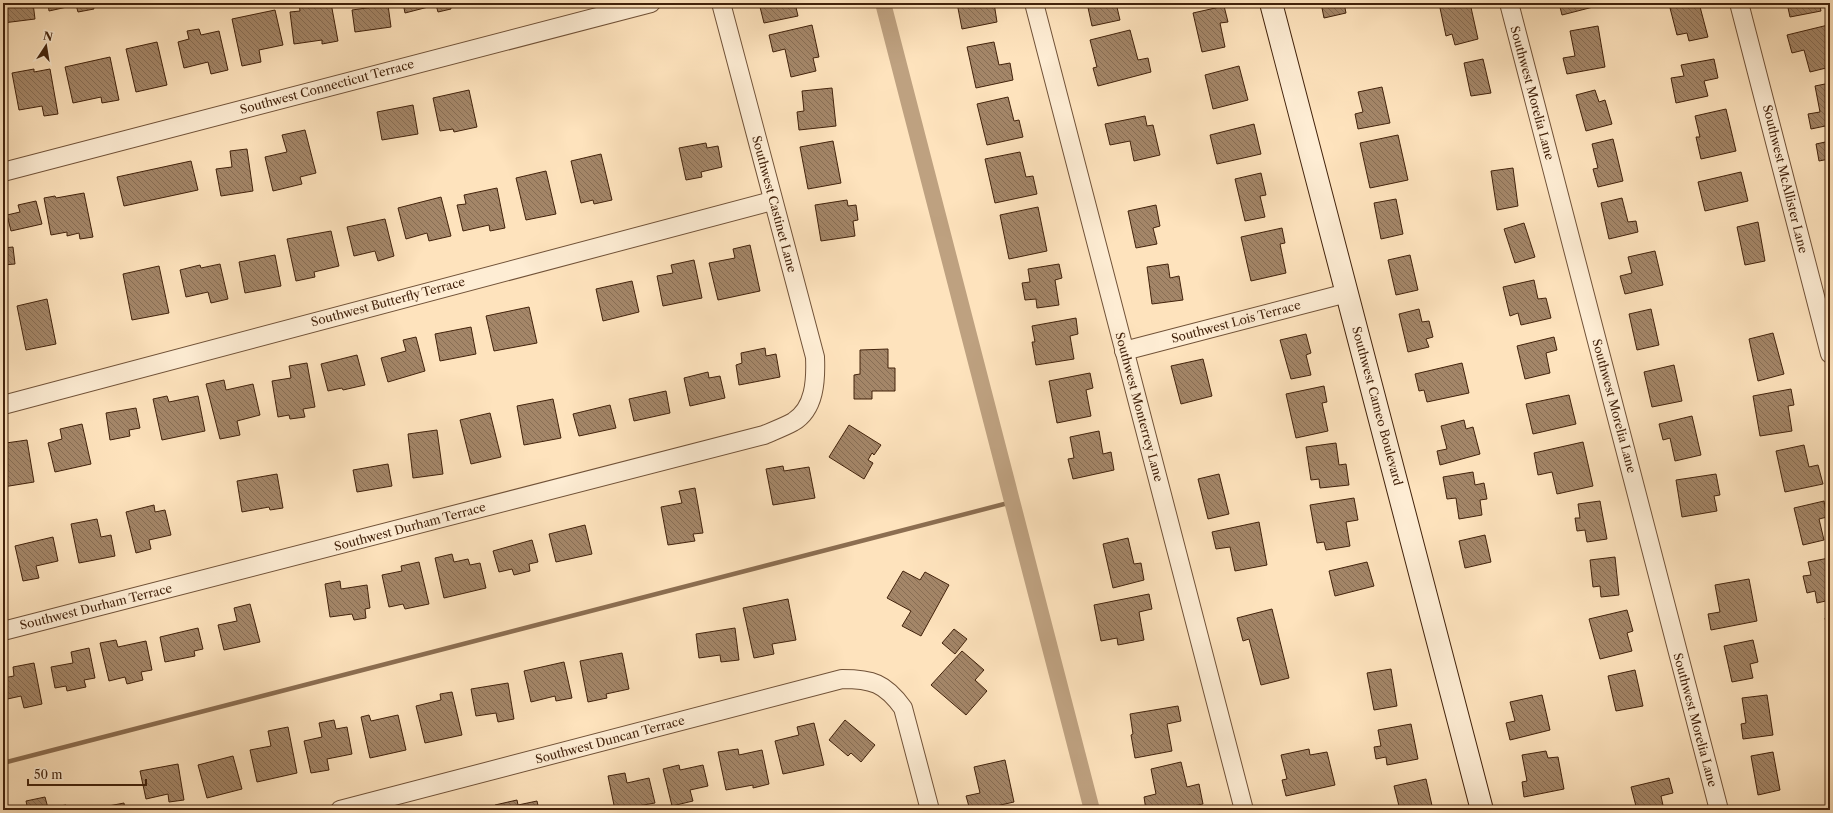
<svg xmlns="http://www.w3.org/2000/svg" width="1833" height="813" font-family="'Libre Caslon Text',serif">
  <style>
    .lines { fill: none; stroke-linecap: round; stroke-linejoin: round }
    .stream { stroke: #8c6e51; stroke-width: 4.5 }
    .canal { stroke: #bea180; stroke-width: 16 }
    .building { fill: url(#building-back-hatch); stroke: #42220b }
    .street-casing { stroke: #715238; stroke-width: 20 }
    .secondary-casing { stroke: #42220b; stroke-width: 24 }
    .street { stroke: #feedd4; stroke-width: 18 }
    .secondary { stroke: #feedd4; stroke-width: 22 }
    .labels { text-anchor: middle; stroke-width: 3.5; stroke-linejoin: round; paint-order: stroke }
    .street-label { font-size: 12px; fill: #42220b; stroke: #feedd4 }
  </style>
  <defs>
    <pattern id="building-back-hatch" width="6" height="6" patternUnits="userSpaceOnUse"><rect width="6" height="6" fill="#a48668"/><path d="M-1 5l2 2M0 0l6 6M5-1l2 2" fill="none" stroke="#876d54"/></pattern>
  </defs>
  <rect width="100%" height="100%" fill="#fee3bd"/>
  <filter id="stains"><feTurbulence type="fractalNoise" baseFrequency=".005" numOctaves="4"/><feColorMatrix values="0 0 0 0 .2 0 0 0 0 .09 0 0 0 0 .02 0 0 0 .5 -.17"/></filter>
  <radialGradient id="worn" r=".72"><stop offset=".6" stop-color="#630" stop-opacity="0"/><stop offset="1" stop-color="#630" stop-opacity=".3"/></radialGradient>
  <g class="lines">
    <path class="stream" d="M3 763 1012 502"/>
    <path class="canal" d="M883 3 1092 810"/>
  </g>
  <g class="building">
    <path d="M3 3H33L35 19 3 23Z"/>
    <path d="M48 3H92L94 9 78 12 76 5 49 11Z"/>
    <path d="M299 3H331L338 41 322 44V40L294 44 290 12 300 11Z"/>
    <path d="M403 3H450L451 9 438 12 436 5 405 13Z"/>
    <path d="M463 3H479L464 5Z"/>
    <path d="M766 3H795L798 16 764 23 760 7 767 6Z"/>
    <path d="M957 3H994L997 22 962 29Z"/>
    <path d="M1087 3H1116L1120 20 1092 26Z"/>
    <path d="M1321 3H1344L1346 13 1324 18Z"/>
    <path d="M1461 3H1470L1478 39 1455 45 1452 34 1446 36 1440 8Z"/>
    <path d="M1559 3H1597V6L1562 15Z"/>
    <path d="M1690 3H1699L1708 37 1689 41 1687 33 1677 35 1670 8Z"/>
    <path d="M1787 3H1819L1821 11 1790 17Z"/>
    <path d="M388 5 391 27 355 32 352 10Z"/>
    <path d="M1224 6 1228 22 1220 23 1225 47 1202 52 1193 13Z"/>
    <path d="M275 10 283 45 259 50 261 62 242 66 232 19Z"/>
    <path d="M812 25 819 57 813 58 816 71 791 77 785 49 773 52 769 35Z"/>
    <path d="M1828 25 1830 34V67L1810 72 1804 50 1792 53 1787 35Z"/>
    <path d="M1598 26 1605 67 1567 74 1563 58 1575 56 1570 31Z"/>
    <path d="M199 29 201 35 219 31 228 70 211 74 208 62 184 68 178 42 189 39 187 31Z"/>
    <path d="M1130 30 1138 60 1148 58 1151 72 1098 86 1093 68 1097 67 1090 40Z"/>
    <path d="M157 42 167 85 136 92 126 49Z"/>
    <path d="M994 42 999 65 1010 63 1013 80 976 88 967 47Z"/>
    <path d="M110 57 119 100 102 103 101 97 73 103 65 67Z"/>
    <path d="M1483 59 1491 93 1471 96 1464 63Z"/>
    <path d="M1714 59 1718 78 1704 81 1708 96 1676 103 1671 78 1684 76 1681 65Z"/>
    <path d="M1239 66 1248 100 1213 109 1205 75Z"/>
    <path d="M34 69V72L50 69 58 114 44 116 42 106 19 110 12 73Z"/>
    <path d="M1830 83V125L1811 129 1808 114 1820 112 1815 86Z"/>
    <path d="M1382 87 1390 123 1358 129 1355 114 1363 112 1358 92Z"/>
    <path d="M832 88 836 126 799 130 797 112 804 111 802 91Z"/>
    <path d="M469 90 477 127 454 132 453 129 440 131 433 98Z"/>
    <path d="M1595 90 1599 102 1605 100 1612 124 1586 131 1576 95Z"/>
    <path d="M1008 97 1014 121 1019 120 1023 137 987 145 977 104Z"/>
    <path d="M413 105 418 134 382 140 377 112Z"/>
    <path d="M1726 109 1736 151 1701 159 1696 137H1700L1695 116Z"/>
    <path d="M3 111 7 126 3 127Z"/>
    <path d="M1145 116 1147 126 1153 125 1160 155 1134 161 1130 141 1110 145 1105 124Z"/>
    <path d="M1254 124 1261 154 1217 164 1210 135Z"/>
    <path d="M305 130 316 173 300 177 302 184 273 191 265 157 287 152 282 135Z"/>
    <path d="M1398 135 1408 180 1370 188 1360 143Z"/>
    <path d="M1613 139 1623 181 1598 187 1593 169 1598 168 1592 144Z"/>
    <path d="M833 141 841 183 808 189 800 147Z"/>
    <path d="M1830 141V167L1829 159 1819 161 1816 144Z"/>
    <path d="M706 143 707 148 718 146 722 167 701 172 702 177 686 180 679 148Z"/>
    <path d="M247 149 253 191 221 196 216 169 232 167 230 151Z"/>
    <path d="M1020 152 1026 177 1033 176 1037 194 995 203 985 159Z"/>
    <path d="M601 154 612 200 594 204 593 200 581 203 571 161Z"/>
    <path d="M191 161 198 190 124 206 117 177Z"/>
    <path d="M1513 168 1518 206 1497 210 1491 171Z"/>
    <path d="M546 171 556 214 526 220 516 178Z"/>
    <path d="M1741 172 1748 201 1705 211 1698 182Z"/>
    <path d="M1261 173 1266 195 1260 196 1265 217 1245 221 1235 179Z"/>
    <path d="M497 188 505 228 490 231 489 225 463 231 457 205 466 204 464 195Z"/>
    <path d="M84 193 93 237 80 239 79 233 67 236V232L51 235 44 198 55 196 56 198Z"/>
    <path d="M441 197 451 236 429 241 427 233 406 239 398 208Z"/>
    <path d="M1622 198 1628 222 1636 221 1638 232 1609 239 1601 203Z"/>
    <path d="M1396 199 1403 234 1381 239 1374 203Z"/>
    <path d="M847 200 848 206 856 205 858 220 853 221 855 236 821 241 815 205Z"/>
    <path d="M36 201 42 224 11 231 7 215 20 212 18 205Z"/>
    <path d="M1156 205 1160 226 1153 228 1157 244 1136 248 1128 211Z"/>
    <path d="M1038 207 1047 251 1009 259 1000 215Z"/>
    <path d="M385 219 394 256 378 261 375 251 354 256 347 227Z"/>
    <path d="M1758 222 1765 261 1745 265 1737 227Z"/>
    <path d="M1524 223 1535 257 1515 263 1504 229Z"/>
    <path d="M1282 228 1285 243 1280 244 1286 273 1251 281 1241 237Z"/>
    <path d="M331 231 339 266 314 272 315 277 296 281 287 239Z"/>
    <path d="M750 245 760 291 718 300 709 263 735 258 733 249Z"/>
    <path d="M13 247 15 264 3 265V248Z"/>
    <path d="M1655 251 1663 285 1625 294 1620 276 1632 273 1628 257Z"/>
    <path d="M275 255 281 286 245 293 239 262Z"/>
    <path d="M1410 255 1418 290 1396 295 1388 260Z"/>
    <path d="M694 260 702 298 663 306 657 276 673 273 671 265Z"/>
    <path d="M220 264 228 299 211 303 208 292 186 297 180 270 200 265 201 268Z"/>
    <path d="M1059 264 1062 278 1055 280 1059 305 1037 308 1036 299 1025 300 1022 283 1030 282 1028 269Z"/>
    <path d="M1168 264 1170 278 1179 276 1183 300 1152 304 1147 267Z"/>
    <path d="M159 266 169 313 132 320 123 274Z"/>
    <path d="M1534 280 1538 299 1546 298 1551 318 1521 325 1518 313 1510 316 1503 287Z"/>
    <path d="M632 281 639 312 603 321 596 289Z"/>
    <path d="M47 299 56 344 26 350 17 306Z"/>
    <path d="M529 307 537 343 494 351 486 316Z"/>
    <path d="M1419 309 1422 322 1429 321 1433 337 1426 339 1429 347 1408 352 1399 314Z"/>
    <path d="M1651 309 1659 345 1637 350 1629 314Z"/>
    <path d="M1076 318 1078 334 1070 336 1074 359 1036 365 1032 342H1035L1032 326Z"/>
    <path d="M471 327 476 354 440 361 435 334Z"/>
    <path d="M1773 333 1784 374 1758 381 1749 339Z"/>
    <path d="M1306 334 1311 353 1306 355 1311 375 1291 379 1280 340Z"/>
    <path d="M416 337 425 371 388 382 381 358 406 351 403 340Z"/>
    <path d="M1554 337 1557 350 1546 353 1550 373 1525 379 1517 346Z"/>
    <path d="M765 348 766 356 776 354 780 377 739 385 736 365 742 363 741 353Z"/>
    <path d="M888 349V368H895V391H872V399H854V375L860 374V350Z"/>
    <path d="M357 355 365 385 343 390 342 388 328 391 321 364Z"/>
    <path d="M1203 359 1212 396 1181 404 1171 366Z"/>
    <path d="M307 363 315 407 303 409 305 417 290 419 289 415 278 417 272 381 291 378 289 366Z"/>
    <path d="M1462 363 1469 393 1427 402 1424 390 1419 391 1415 374Z"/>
    <path d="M1674 365 1682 401 1652 407 1644 372Z"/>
    <path d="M708 372 709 378 720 376 725 398 690 406 684 378Z"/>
    <path d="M1090 373 1093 388 1086 390 1091 416 1057 423 1049 381Z"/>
    <path d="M224 380 226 390 253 384 260 415 237 421 240 435 220 439 206 384Z"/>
    <path d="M1324 386 1327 402 1322 403 1328 431 1296 438 1286 394Z"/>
    <path d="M1791 389 1794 405 1788 406 1792 431 1760 436 1753 396Z"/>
    <path d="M666 391 670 413 634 421 629 399Z"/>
    <path d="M1569 395 1576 424 1533 434 1526 404Z"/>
    <path d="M167 396 169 402 198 396 205 431 162 440 153 399Z"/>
    <path d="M553 399 561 438 524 445 517 406Z"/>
    <path d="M610 405 616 428 579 436 573 414Z"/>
    <path d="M136 408 140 428 129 430 130 436 110 440 106 413Z"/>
    <path d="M490 413 501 457 471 464 460 420Z"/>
    <path d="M1692 416 1701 455 1675 461 1670 438 1663 440 1659 424Z"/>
    <path d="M1464 420 1466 429 1473 427 1480 454 1440 465 1437 451 1447 449 1441 426Z"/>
    <path d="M82 424 91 464 55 472 48 443 62 439 60 429Z"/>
    <path d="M849 425 881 445 874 455 872 453 868 460 873 463 864 479 829 457Z"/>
    <path d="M437 430 443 474 413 478 408 434Z"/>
    <path d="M1099 431 1103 454 1111 452 1114 470 1073 479 1068 459 1074 458 1070 437Z"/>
    <path d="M3 439H5L6 443 27 440 34 482 3 487Z"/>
    <path d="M1583 442 1593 486 1557 494 1552 472 1538 475 1534 453Z"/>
    <path d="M1336 443 1339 465 1346 464 1349 485 1320 488 1319 479 1311 480 1306 447Z"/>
    <path d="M1804 445 1809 467 1818 465 1823 484 1785 492 1776 451Z"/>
    <path d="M388 464 392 486 357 492 353 470Z"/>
    <path d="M783 466 784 471 809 467 815 498 773 505 766 469Z"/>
    <path d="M1473 472 1475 485 1484 483 1487 499 1480 500 1482 515 1459 519 1456 498 1447 499 1443 477Z"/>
    <path d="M277 474 283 508 270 510 269 507 242 512 237 481Z"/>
    <path d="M1219 474 1229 514 1208 519 1198 479Z"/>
    <path d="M1716 474 1720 495 1714 496 1717 511 1682 517 1676 480Z"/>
    <path d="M695 488 703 533 693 534 695 541 668 545 661 507 682 503 679 491Z"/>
    <path d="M1354 498 1358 520 1346 522 1350 546 1326 550 1324 542 1317 543 1310 505Z"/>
    <path d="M1600 501 1607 539 1587 542 1585 530 1577 531 1575 518H1580L1578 504Z"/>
    <path d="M1824 501 1827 517 1819 519 1824 540 1803 545 1794 508Z"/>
    <path d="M154 505 155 512 165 510 171 535 149 540 151 549 136 553 126 512Z"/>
    <path d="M97 519 101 537 111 535 115 556 79 563 71 524Z"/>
    <path d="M1259 522 1267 565 1235 571 1230 547 1216 549 1212 532Z"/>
    <path d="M585 525 592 554 556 562 549 534Z"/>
    <path d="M1485 535 1491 562 1465 568 1459 541Z"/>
    <path d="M53 537 58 561 36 566 39 578 23 581 15 546Z"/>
    <path d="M1128 538 1134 564 1141 563 1144 580 1113 588 1103 544Z"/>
    <path d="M532 540 538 562 529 564 530 571 514 575 512 569 499 572 493 551Z"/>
    <path d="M452 554 454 562 468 559 470 565 480 563 486 588 444 598 435 558Z"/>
    <path d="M1615 557 1619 595 1601 597 1600 586 1593 587 1590 560Z"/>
    <path d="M1829 558 1830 600 1817 603 1815 591 1807 593 1803 576 1811 575 1808 562Z"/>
    <path d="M419 562 429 604 405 609 403 604 389 607 382 575 402 571 401 566Z"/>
    <path d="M1367 562 1374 586 1335 596 1329 571Z"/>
    <path d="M3 567 7 587 3 588Z"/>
    <path d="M903 571 920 580 925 572 949 585 921 636 902 626 911 611 887 598Z"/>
    <path d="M1749 579 1757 621 1711 630 1708 614 1720 612 1715 585Z"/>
    <path d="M340 581 341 589 367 585 370 608 365 609 366 618 354 620 352 614 330 617 325 584Z"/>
    <path d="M1149 594 1152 609 1139 612 1144 640 1118 645 1117 638 1101 641 1094 605Z"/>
    <path d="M788 599 796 640 772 644 774 654 754 658 743 608Z"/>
    <path d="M250 604 260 642 224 650 218 625 237 621 234 608Z"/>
    <path d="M1272 609 1289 678 1261 685 1249 639 1243 641 1237 618Z"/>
    <path d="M1627 610 1633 631 1627 633 1632 651 1600 659 1589 619Z"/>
    <path d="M1830 617V641L1825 618Z"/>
    <path d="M198 628 203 649 194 651 195 656 165 662 160 637Z"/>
    <path d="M735 628 739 660 721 662 720 655 699 658 696 634Z"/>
    <path d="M954 629 967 639 955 654 942 643Z"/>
    <path d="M116 640 118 647 146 641 152 670 141 672 143 680 127 684 125 677 109 681 100 643Z"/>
    <path d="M1753 640 1758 662 1750 664 1753 678 1732 682 1724 646Z"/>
    <path d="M89 648 95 678 84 680 86 687 67 691 66 686 55 688 51 667 73 663 71 652Z"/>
    <path d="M962 651 984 670 975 680 987 691 966 715 931 685Z"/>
    <path d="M622 653 629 689 606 694 607 698 588 702 580 661Z"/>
    <path d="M564 662 572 698 556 701 555 696 531 702 524 671Z"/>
    <path d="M34 663 42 704 24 708 21 696 3 700V678L14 676 13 667Z"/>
    <path d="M1391 669 1397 706 1374 710 1367 673Z"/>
    <path d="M1635 670 1643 706 1616 711 1608 676Z"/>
    <path d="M508 683 514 719 498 722 496 713 476 716 471 689Z"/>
    <path d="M452 692 462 735 425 743 416 706 441 700 440 694Z"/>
    <path d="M1542 695 1550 730 1510 740 1506 723 1515 721 1510 702Z"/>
    <path d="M1767 695 1773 735 1743 739 1741 724 1746 723 1742 698Z"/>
    <path d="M1178 706 1181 721 1167 724 1172 751 1135 758 1131 735 1133 734 1130 714Z"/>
    <path d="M369 715 371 721 398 715 406 750 370 758 361 717Z"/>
    <path d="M334 720 336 729 347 727 352 754 327 759 329 770 311 773 304 741 322 737 319 723Z"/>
    <path d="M845 720 875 745 861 762 851 753 848 756 829 740Z"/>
    <path d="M814 723 824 765 783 774 775 741 799 735 797 727Z"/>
    <path d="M1411 724 1418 759 1387 765 1386 757 1376 759 1374 747 1381 746 1378 730Z"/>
    <path d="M288 727 297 773 257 782 250 750 271 746 268 731Z"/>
    <path d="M738 749 739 755 762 750 769 784 753 788V785L726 790 718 752Z"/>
    <path d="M1309 749 1310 755 1327 752 1335 785 1286 796 1282 780 1287 779 1281 755Z"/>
    <path d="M1546 751 1548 758 1558 757 1564 789 1524 797 1522 782 1527 781 1522 755Z"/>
    <path d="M1773 752 1780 790 1758 795 1751 756Z"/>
    <path d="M233 756 242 789 207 798 198 765Z"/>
    <path d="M1005 760 1014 802 978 810H970L966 796 980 793 974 767Z"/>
    <path d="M1181 762 1187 787 1199 784 1203 804 1173 810H1146L1144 797 1156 794 1151 769Z"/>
    <path d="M178 764 184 800 169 802 168 794 146 799 140 771Z"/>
    <path d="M679 765 680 770 703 765 708 786 690 790 693 801 672 806 663 769Z"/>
    <path d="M625 773 627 783 649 778 655 803 615 810 608 776Z"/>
    <path d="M1669 778 1673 793 1661 796 1664 810H1637L1631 787Z"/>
    <path d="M1426 779 1433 810H1400L1394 786Z"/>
    <path d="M45 797 48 808 66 805 68 810H28L26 801Z"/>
    <path d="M517 800 518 805 537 801 539 810H496L495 805Z"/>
    <path d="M124 803 125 810H88Z"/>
    <path d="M1324 806 1325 810H1308Z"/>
    <path d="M1806 807 1807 810H1793Z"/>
  </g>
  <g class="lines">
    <g class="street-casing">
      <g id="street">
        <path d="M1034 3 1244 810"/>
        <path d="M1509 3 1719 810"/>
        <path d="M1739 3 1830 354"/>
        <path d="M3 172 651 3"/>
        <path d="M1124 351 1347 293"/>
        <path d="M3 405 772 201"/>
        <path d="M3 631 764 435C773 431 784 427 793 422 815 409 816 380 815 357L721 3"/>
        <path d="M340 810 842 679C872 679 885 683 903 708L930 810"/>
      </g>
    </g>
    <g class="secondary-casing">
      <path id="secondary" d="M1271 3 1482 810"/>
    </g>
    <use href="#street" class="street"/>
    <use href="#secondary" class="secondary"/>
  </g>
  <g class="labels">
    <g class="street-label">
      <text transform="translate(327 87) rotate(-15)" y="4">Southwest Connecticut Terrace</text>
      <text transform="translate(1532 93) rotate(75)" y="4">Southwest Morelia Lane</text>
      <text transform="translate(1785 179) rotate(76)" y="4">Southwest McAllister Lane</text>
      <text transform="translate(774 204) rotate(75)" y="4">Southwest Castinet Lane</text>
      <text transform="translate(388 302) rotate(-15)" y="4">Southwest Butterfly Terrace</text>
      <text transform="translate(1236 322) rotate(-15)" y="4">Southwest Lois Terrace</text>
      <text transform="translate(1377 406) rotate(75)" y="4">Southwest Cameo Boulevard</text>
      <text transform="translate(1614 406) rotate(75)" y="4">Southwest Morelia Lane</text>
      <text transform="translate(1139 407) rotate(75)" y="4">Southwest Monterrey Lane</text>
      <text transform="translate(410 527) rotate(-15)" y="4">Southwest Durham Terrace</text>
      <text transform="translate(96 607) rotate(-14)" y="4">Southwest Durham Terrace</text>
      <text transform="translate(1695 720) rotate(75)" y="4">Southwest Morelia Lane</text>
      <text transform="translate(610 740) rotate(-15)" y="4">Southwest Duncan Terrace</text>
    </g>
  </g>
  <rect width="1833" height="813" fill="none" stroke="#fee3bd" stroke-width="16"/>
  <rect x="4" y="4" width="1825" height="805" fill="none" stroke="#42220b" stroke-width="2"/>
  <rect x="8" y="8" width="1817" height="797" fill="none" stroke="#42220b"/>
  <g transform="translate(46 46) rotate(12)" stroke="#feedd4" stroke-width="3" paint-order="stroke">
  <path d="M0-3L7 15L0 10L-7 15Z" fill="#42220b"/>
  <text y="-6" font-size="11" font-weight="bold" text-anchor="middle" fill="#42220b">N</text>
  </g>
  <path d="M28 779v6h118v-6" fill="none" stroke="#42220b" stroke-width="2"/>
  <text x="34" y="779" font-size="12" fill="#42220b" stroke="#feedd4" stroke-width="3" paint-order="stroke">50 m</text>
  <rect width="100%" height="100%" filter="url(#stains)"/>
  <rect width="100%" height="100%" fill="url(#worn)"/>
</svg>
